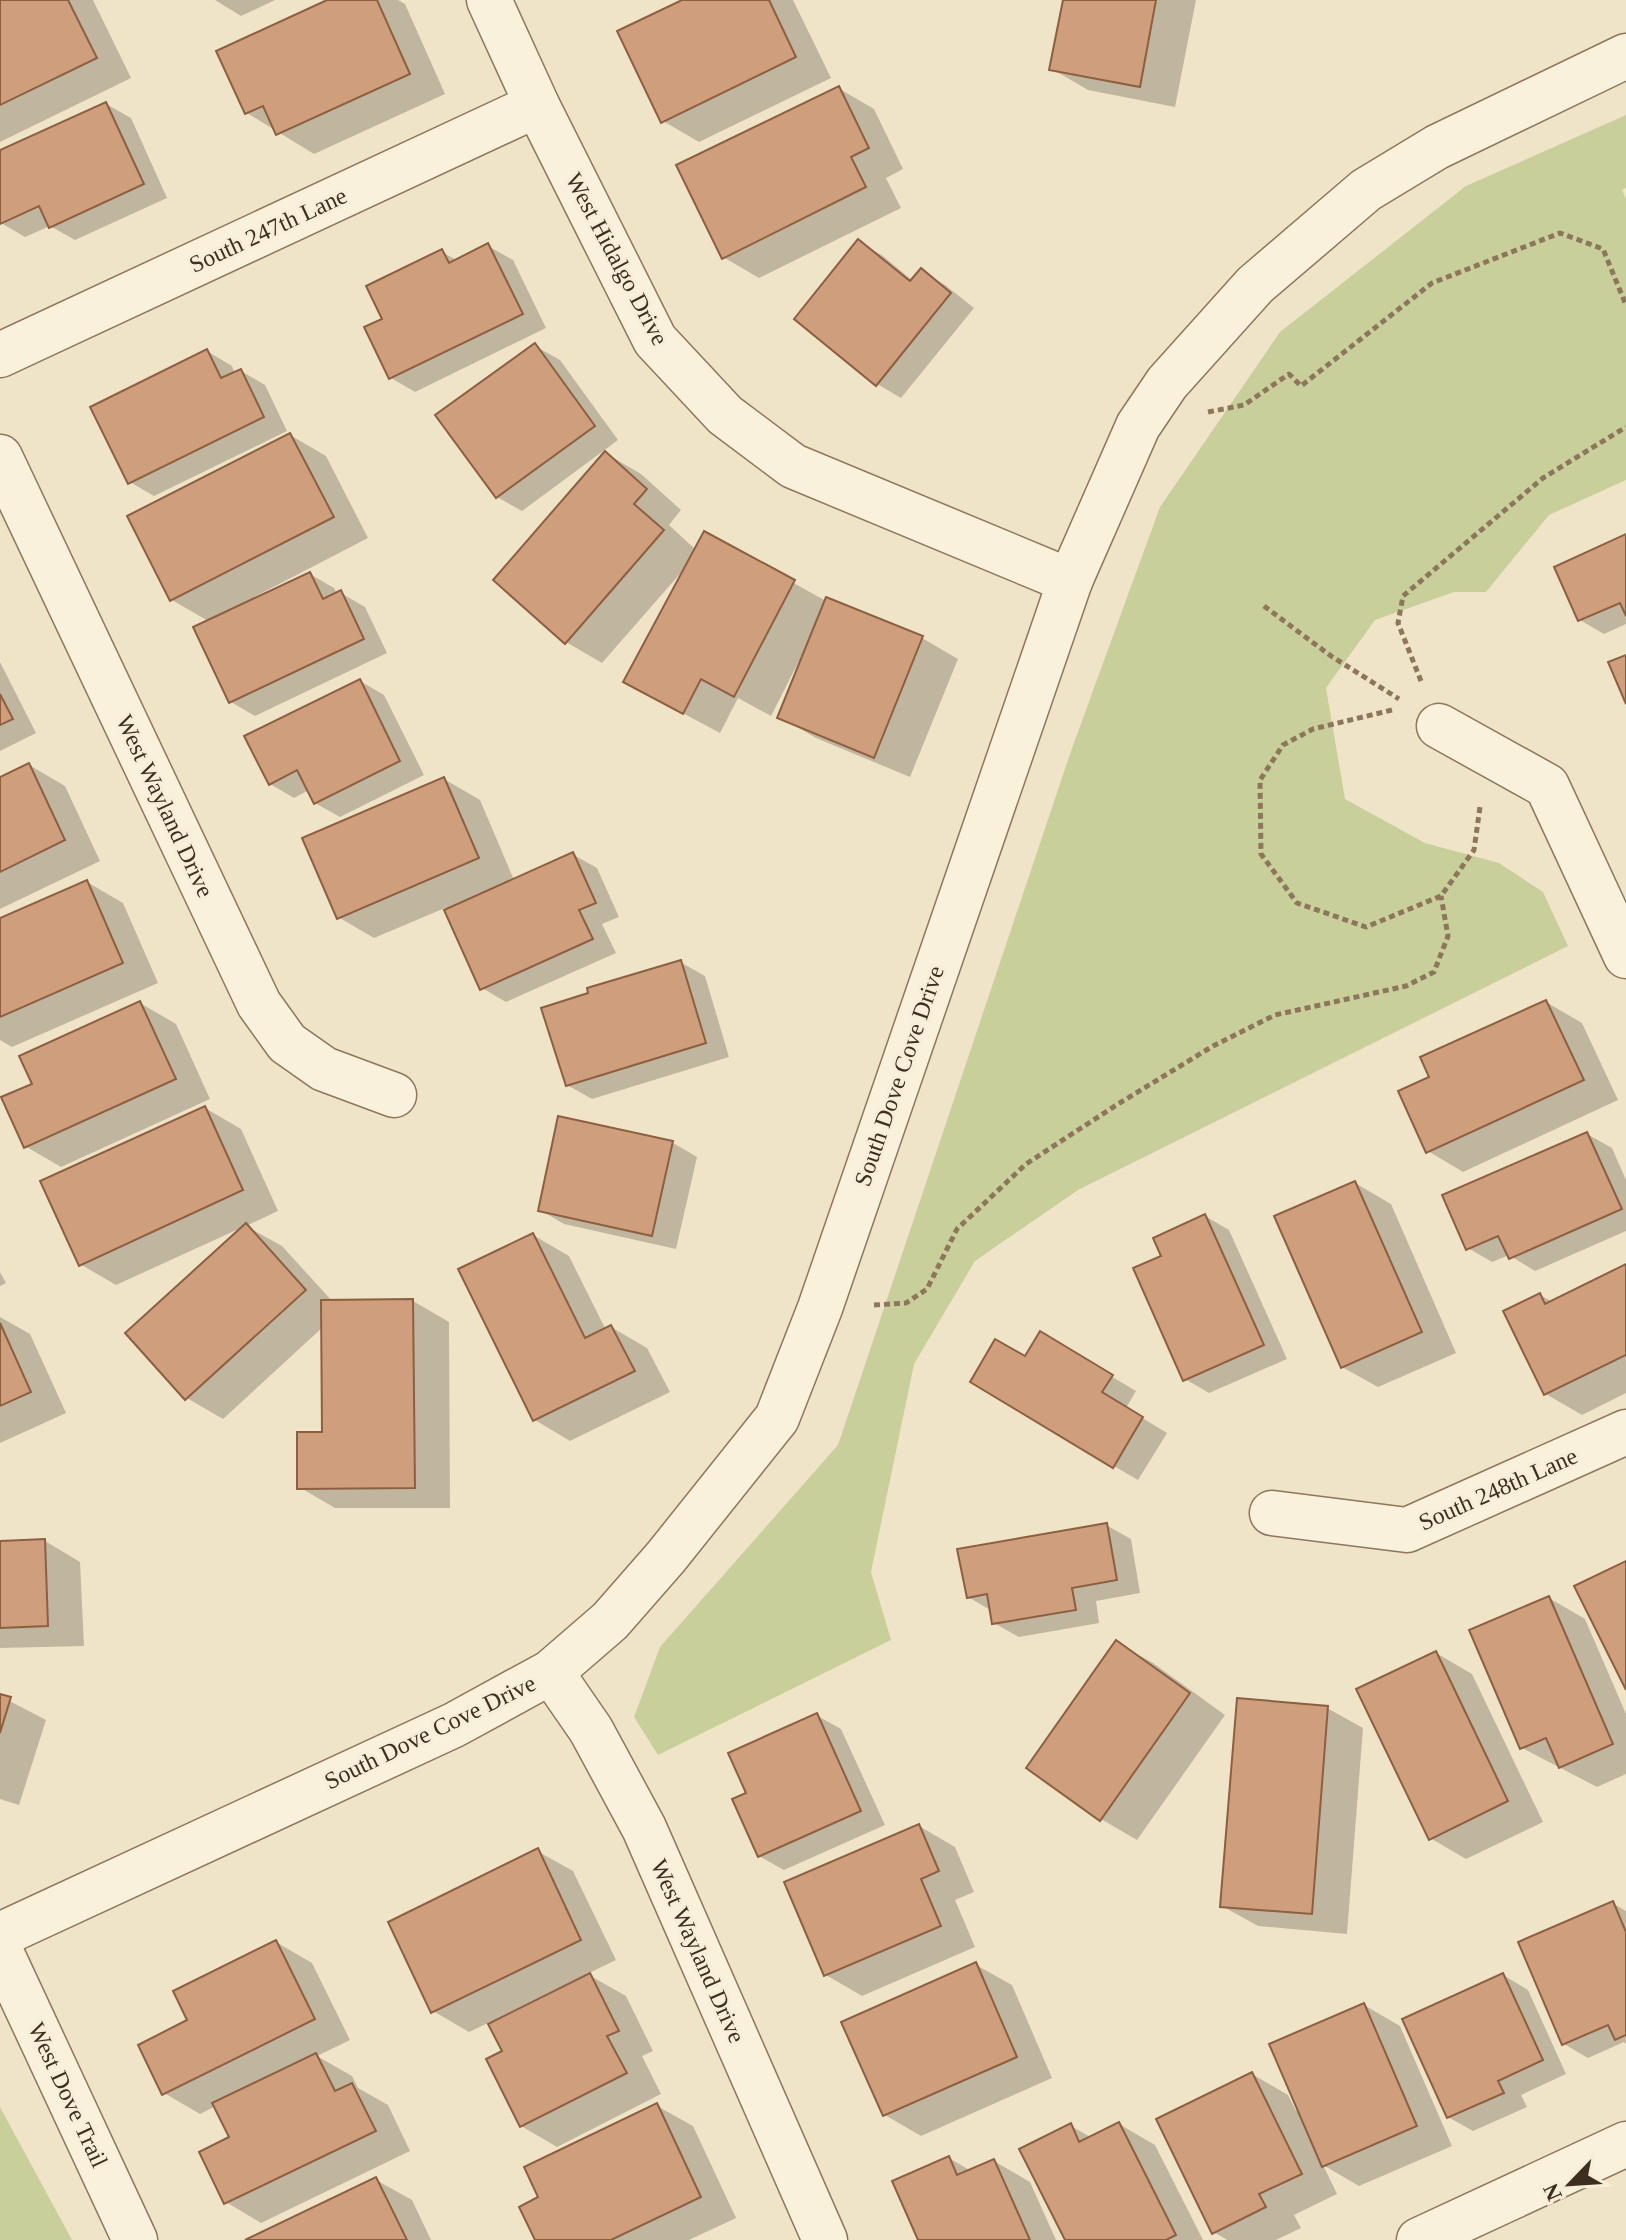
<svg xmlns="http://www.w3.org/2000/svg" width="1626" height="2240" font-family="'Times New Roman',serif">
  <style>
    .green { fill: #c9cf9b }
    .shadow { fill: #0003 }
    .building { fill: #cf9f7d; stroke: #8d5f41; stroke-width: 2 }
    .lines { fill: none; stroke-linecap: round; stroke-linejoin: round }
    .minor-casing { stroke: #8d765c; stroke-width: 47 }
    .path { stroke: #8d765c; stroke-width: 5; stroke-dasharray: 6 4; stroke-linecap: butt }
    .minor { stroke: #faf1dc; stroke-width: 44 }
    .labels { text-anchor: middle; stroke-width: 6; stroke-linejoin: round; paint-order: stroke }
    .street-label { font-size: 24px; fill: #3d2e20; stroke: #f7eed8 }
  </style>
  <rect width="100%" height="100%" fill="#f0e4c8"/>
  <g class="green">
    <path d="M1626 115V188L1622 190 1626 199V480L1549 515 1486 592H1454L1375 620 1326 688 1345 799 1425 843 1499 863 1543 892 1568 946 1078 1190 975 1261 914 1364 871 1572 891 1640 658 1755 634 1717 660 1647 838 1445 1071 751 1160 507 1280 332 1466 186Z"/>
    <path d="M0 2107 72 2240H0Z"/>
  </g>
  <g class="shadow">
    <path d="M5 0H93L131 78 0 142V3Z"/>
    <path d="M215 0H275L241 16Z"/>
    <path d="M332 0H398L405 4 445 94 314 154 247 113Z"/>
    <path d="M686 0H793L831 78 699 142 663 121Z"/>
    <path d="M1065 0H1196L1175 107 1088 90 1052 69Z"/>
    <path d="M838 88 874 109 903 169 886 178 901 208 759 278 723 257Z"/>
    <path d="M106 104 131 118 167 198 75 240 50 226 25 237 1 223 0 152Z"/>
    <path d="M859 242 883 256 913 281 921 271 945 285 974 308 901 398 877 384Z"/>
    <path d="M488 246 513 260 546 328 415 392 391 378 384 320 442 252 458 261Z"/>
    <path d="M535 346 560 360 618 440 522 511 497 497Z"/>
    <path d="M207 351 232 366 235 374 241 371 265 385 287 431 154 496 130 482Z"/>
    <path d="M290 435 326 456 368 538 254 597 256 600 310 574 334 588 337 594 341 593 365 607 387 653 255 716 231 702 210 622 172 600Z"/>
    <path d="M605 453 641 474 681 510 669 525 696 550 705 534 826 601 922 638 958 659 910 777 816 738 780 717 802 662 799 661 771 716 738 698 720 733 662 702 685 568 602 663 566 642Z"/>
    <path d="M1626 537V624L1604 634 1580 620Z"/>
    <path d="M0 662 36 733 0 751Z"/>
    <path d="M360 681 384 695 424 775 340 817 315 803 309 790 294 798 270 784Z"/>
    <path d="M29 765 65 786 100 861 0 909V779Z"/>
    <path d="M444 779 480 800 514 880 572 854 597 868 619 917 602 924 616 953 506 1002 482 988 445 908 374 938 338 917Z"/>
    <path d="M87 882 123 903 158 983 12 1047 0 1040V921Z"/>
    <path d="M680 962 705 976 729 1057 592 1099 567 1085 591 994Z"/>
    <path d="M1546 1002 1582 1023 1618 1100 1463 1172 1428 1151 1431 1078Z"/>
    <path d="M140 1003 176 1024 210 1099 61 1167 25 1146 35 1085Z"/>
    <path d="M205 1108 241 1129 278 1211 246 1226 282 1246 333 1302 413 1301 449 1322 450 1508H335L299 1487 324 1434 323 1327 223 1419 187 1398 243 1227 116 1285 80 1264Z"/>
    <path d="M1587 1134 1612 1148 1626 1180V1231L1535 1271 1509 1255 1492 1262 1468 1248Z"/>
    <path d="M673 1143 697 1157 676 1249 564 1224 540 1210Z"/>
    <path d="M1355 1183 1391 1204 1456 1353 1378 1387 1342 1367Z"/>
    <path d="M1205 1216 1229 1230 1287 1359 1209 1393 1185 1379 1164 1257Z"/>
    <path d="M533 1235 569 1256 606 1330 611 1327 647 1348 670 1392 570 1441 535 1420Z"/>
    <path d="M1626 1267V1393L1582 1415 1546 1394 1540 1295 1553 1302Z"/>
    <path d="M0 1272 6 1283 0 1286Z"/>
    <path d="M0 1317 30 1334 66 1413 0 1443Z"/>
    <path d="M1040 1334 1136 1391 1126 1408 1167 1433 1138 1480 1114 1466 1026 1359Z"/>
    <path d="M1106 1525 1131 1539 1140 1593 1096 1601 1099 1623 1019 1637 994 1623 992 1611 968 1597Z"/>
    <path d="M45 1541 80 1562 84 1646 0 1648V1543Z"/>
    <path d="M1549 1598 1585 1619 1626 1714V1774L1597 1787 1522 1748Z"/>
    <path d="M1117 1643 1153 1663 1225 1715 1137 1840 1101 1819Z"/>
    <path d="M1436 1653 1472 1674 1543 1822 1466 1859 1430 1838Z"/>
    <path d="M0 1696 46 1720 19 1805 0 1799Z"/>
    <path d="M1327 1708 1363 1728 1347 1934 1258 1926 1222 1906Z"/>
    <path d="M816 1715 841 1729 885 1825 784 1870 759 1856 749 1794Z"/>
    <path d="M919 1826 955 1847 974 1892 955 1900 975 1947 862 1996 826 1975Z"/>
    <path d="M537 1851 573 1871 616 1960 587 1974 626 1996 653 2051 642 2056 661 2094 557 2147 521 2126 504 2051 490 2022 469 2032 433 2011Z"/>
    <path d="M1612 1903 1626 1911V2044L1624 2042 1588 2058 1564 2044Z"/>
    <path d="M276 1942 312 1963 350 2040 317 2056 352 2076 358 2088 388 2105 410 2151 261 2223 226 2202 232 2138 216 2106 200 2114 164 2093 190 2021Z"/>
    <path d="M976 1965 1012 1985 1052 2078 921 2136 885 2115Z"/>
    <path d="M1503 1975 1528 1990 1566 2074 1521 2095 1527 2107 1473 2131 1448 2117Z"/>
    <path d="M1364 2005 1400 2026 1452 2146 1359 2186 1323 2165 1337 2194 1294 2215 1301 2228 1276 2240H1227L1214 2232 1252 2074 1288 2095 1296 2111 1299 2110Z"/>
    <path d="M657 2106 693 2126 736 2218 689 2240H537L540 2198Z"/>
    <path d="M1119 2124 1155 2145 1203 2240H1067L1071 2126 1092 2138Z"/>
    <path d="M949 2158 971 2171 994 2161 1030 2182 1056 2240H920Z"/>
    <path d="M376 2180 412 2200 431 2240H249Z"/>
  </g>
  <g class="building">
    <path d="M0 0H68L97 58 0 105Z"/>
    <path d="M327 0H377L410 74 276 135 263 106 245 114 216 51Z"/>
    <path d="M682 0H769L796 57 661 123 617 31Z"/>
    <path d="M1063 0H1156L1140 87 1049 70Z"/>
    <path d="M839 86 869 148 851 157 866 187 722 259 676 165Z"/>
    <path d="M106 102 144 184 49 228 39 206 0 224V150Z"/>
    <path d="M858 239 910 281 921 268 951 293 876 386 794 319Z"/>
    <path d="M488 243 523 314 389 379 364 327 382 319 366 286 442 249 449 263Z"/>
    <path d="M535 343 595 426 496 498 435 415Z"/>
    <path d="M207 349 221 378 241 369 264 417 128 484 90 407Z"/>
    <path d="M290 433 334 517 170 601 127 516Z"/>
    <path d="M605 451 647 489 634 504 664 530 565 644 493 580Z"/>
    <path d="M704 531 795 580 734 697 701 679 683 714 623 682Z"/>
    <path d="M1626 534V616L1620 603 1578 621 1554 567Z"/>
    <path d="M310 572 323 599 341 590 364 639 229 703 193 627Z"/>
    <path d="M826 597 923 636 874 758 777 718Z"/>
    <path d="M1626 655V704L1608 662Z"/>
    <path d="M360 679 400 761 314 804 297 770 269 785 244 736Z"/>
    <path d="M0 694 13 719 0 725Z"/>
    <path d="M29 763 65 840 0 872V777Z"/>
    <path d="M444 777 479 858 337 919 302 838Z"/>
    <path d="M573 852 596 903 579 910 593 939 480 990 444 910Z"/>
    <path d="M87 880 123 963 0 1017V918Z"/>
    <path d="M681 960 706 1043 566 1086 541 1008 588 993 587 988Z"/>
    <path d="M1546 1000 1584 1080 1426 1153 1398 1091 1429 1077 1420 1057Z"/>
    <path d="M140 1001 176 1079 24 1148 1 1097 32 1084 19 1056Z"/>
    <path d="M205 1106 243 1190 79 1266 40 1181Z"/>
    <path d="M558 1116 673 1141 652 1236 538 1211Z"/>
    <path d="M1587 1132 1622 1209 1509 1259 1498 1236 1466 1250 1442 1195Z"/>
    <path d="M1355 1181 1422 1332 1341 1368 1274 1216Z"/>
    <path d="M1205 1214 1264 1345 1183 1381 1133 1268 1161 1256 1153 1238Z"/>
    <path d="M246 1223 306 1290 185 1400 125 1333Z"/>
    <path d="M533 1233 585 1338 611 1325 635 1371 533 1421 458 1269Z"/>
    <path d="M1626 1264V1355L1544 1395 1503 1311 1540 1293 1545 1304Z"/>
    <path d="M413 1299 415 1488 297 1489V1432H322L321 1300Z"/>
    <path d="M0 1323 31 1392 0 1406Z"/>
    <path d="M1040 1331 1113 1375 1102 1392 1143 1417 1113 1468 970 1382 995 1339 1025 1356Z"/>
    <path d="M1107 1523 1117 1580 1072 1588 1076 1610 992 1624 987 1594 967 1598 957 1549Z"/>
    <path d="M45 1539 48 1626 0 1628V1541Z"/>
    <path d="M1626 1561V1690L1574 1586Z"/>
    <path d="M1549 1596 1613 1744 1559 1768 1546 1738 1520 1749 1469 1630Z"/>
    <path d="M1116 1640 1190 1693 1100 1821 1026 1768Z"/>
    <path d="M1436 1651 1508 1801 1429 1840 1356 1689Z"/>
    <path d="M0 1694 11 1697 0 1733Z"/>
    <path d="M1237 1698 1328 1706 1312 1914 1220 1907Z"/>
    <path d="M817 1713 861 1811 758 1857 732 1799 746 1793 728 1753Z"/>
    <path d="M919 1824 939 1871 921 1879 941 1926 824 1976 784 1882Z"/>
    <path d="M538 1848 581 1940 431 2013 388 1922Z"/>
    <path d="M1613 1901 1626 1932V2035L1615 2040 1608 2025 1562 2045 1518 1942Z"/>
    <path d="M276 1940 315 2019 162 2095 138 2045 187 2020 173 1991Z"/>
    <path d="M976 1962 1017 2057 883 2116 841 2022Z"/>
    <path d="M590 1973 619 2031 607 2036 627 2073 520 2127 486 2059 502 2051 488 2024Z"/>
    <path d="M1503 1973 1543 2060 1498 2081 1504 2093 1447 2118 1402 2019Z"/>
    <path d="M1364 2003 1417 2126 1322 2167 1269 2044Z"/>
    <path d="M316 2053 335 2091 352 2083 376 2131 224 2204 199 2152 229 2137 212 2103Z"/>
    <path d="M1252 2072 1302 2174 1259 2194 1266 2207 1212 2234 1156 2119Z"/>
    <path d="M657 2103 701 2197 611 2240H535L519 2207 538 2197 524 2167Z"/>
    <path d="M1119 2122 1176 2235 1166 2240H1065L1019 2149 1071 2123 1079 2142Z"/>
    <path d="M949 2156 957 2175 994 2159 1030 2240H918L892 2181Z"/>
    <path d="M376 2177 407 2240H245Z"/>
  </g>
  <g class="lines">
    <g class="minor-casing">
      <g id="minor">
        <path d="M489 0 537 105 655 340 725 415 793 466 1070 581"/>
        <path d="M0 355 537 105"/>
        <path d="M0 457 259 1004 287 1043 324 1069 394 1095"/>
        <path d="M1439 726 1547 786 1626 956"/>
        <path d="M1272 1513 1407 1530 1626 1432"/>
        <path d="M551 1672 591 1730 644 1828 825 2240"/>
        <path d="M0 1935 454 1725 551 1672 610 1621 666 1557 777 1418 820 1308 1070 581 1138 426 1167 383 1255 285 1366 190 1437 147 1626 56"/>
        <path d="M0 1950 135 2240"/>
        <path d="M1419 2240 1626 2144"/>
      </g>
    </g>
    <g class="path">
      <path d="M1208 412 1244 405 1289 374 1301 386 1432 283 1560 233 1603 249 1626 305"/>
      <path d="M1264 606 1331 656 1399 699"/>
      <path d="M1421 681 1398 623 1403 596 1543 478 1626 427"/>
      <path d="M1392 710 1313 729 1283 745 1260 780 1261 854 1297 903 1366 927 1441 896 1474 850 1480 807"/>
      <path d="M874 1305 906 1303 927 1289 957 1229 1026 1164 1118 1104 1213 1046 1275 1015 1406 986 1434 972 1448 936 1441 896"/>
    </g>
    <use href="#minor" class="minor"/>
  </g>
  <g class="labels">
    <g class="street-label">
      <text transform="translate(268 230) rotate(-25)" y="8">South 247th Lane</text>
      <text transform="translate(617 259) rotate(62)" y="8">West Hidalgo Drive</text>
      <text transform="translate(165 806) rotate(65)" y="8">West Wayland Drive</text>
      <text transform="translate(899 1076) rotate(-71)" y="8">South Dove Cove Drive</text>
      <text transform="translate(1498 1489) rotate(-24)" y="8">South 248th Lane</text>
      <text transform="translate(430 1732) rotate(-26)" y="8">South Dove Cove Drive</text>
      <text transform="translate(698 1951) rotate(66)" y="8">West Wayland Drive</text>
      <text transform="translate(68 2095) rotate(65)" y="8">West Dove Trail</text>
    </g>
  </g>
  <g transform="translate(1570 2184) rotate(245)" stroke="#f7eed8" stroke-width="6" paint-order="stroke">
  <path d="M0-6L14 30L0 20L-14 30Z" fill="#3d2e20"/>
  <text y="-12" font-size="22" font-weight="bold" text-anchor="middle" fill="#3d2e20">N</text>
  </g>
</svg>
